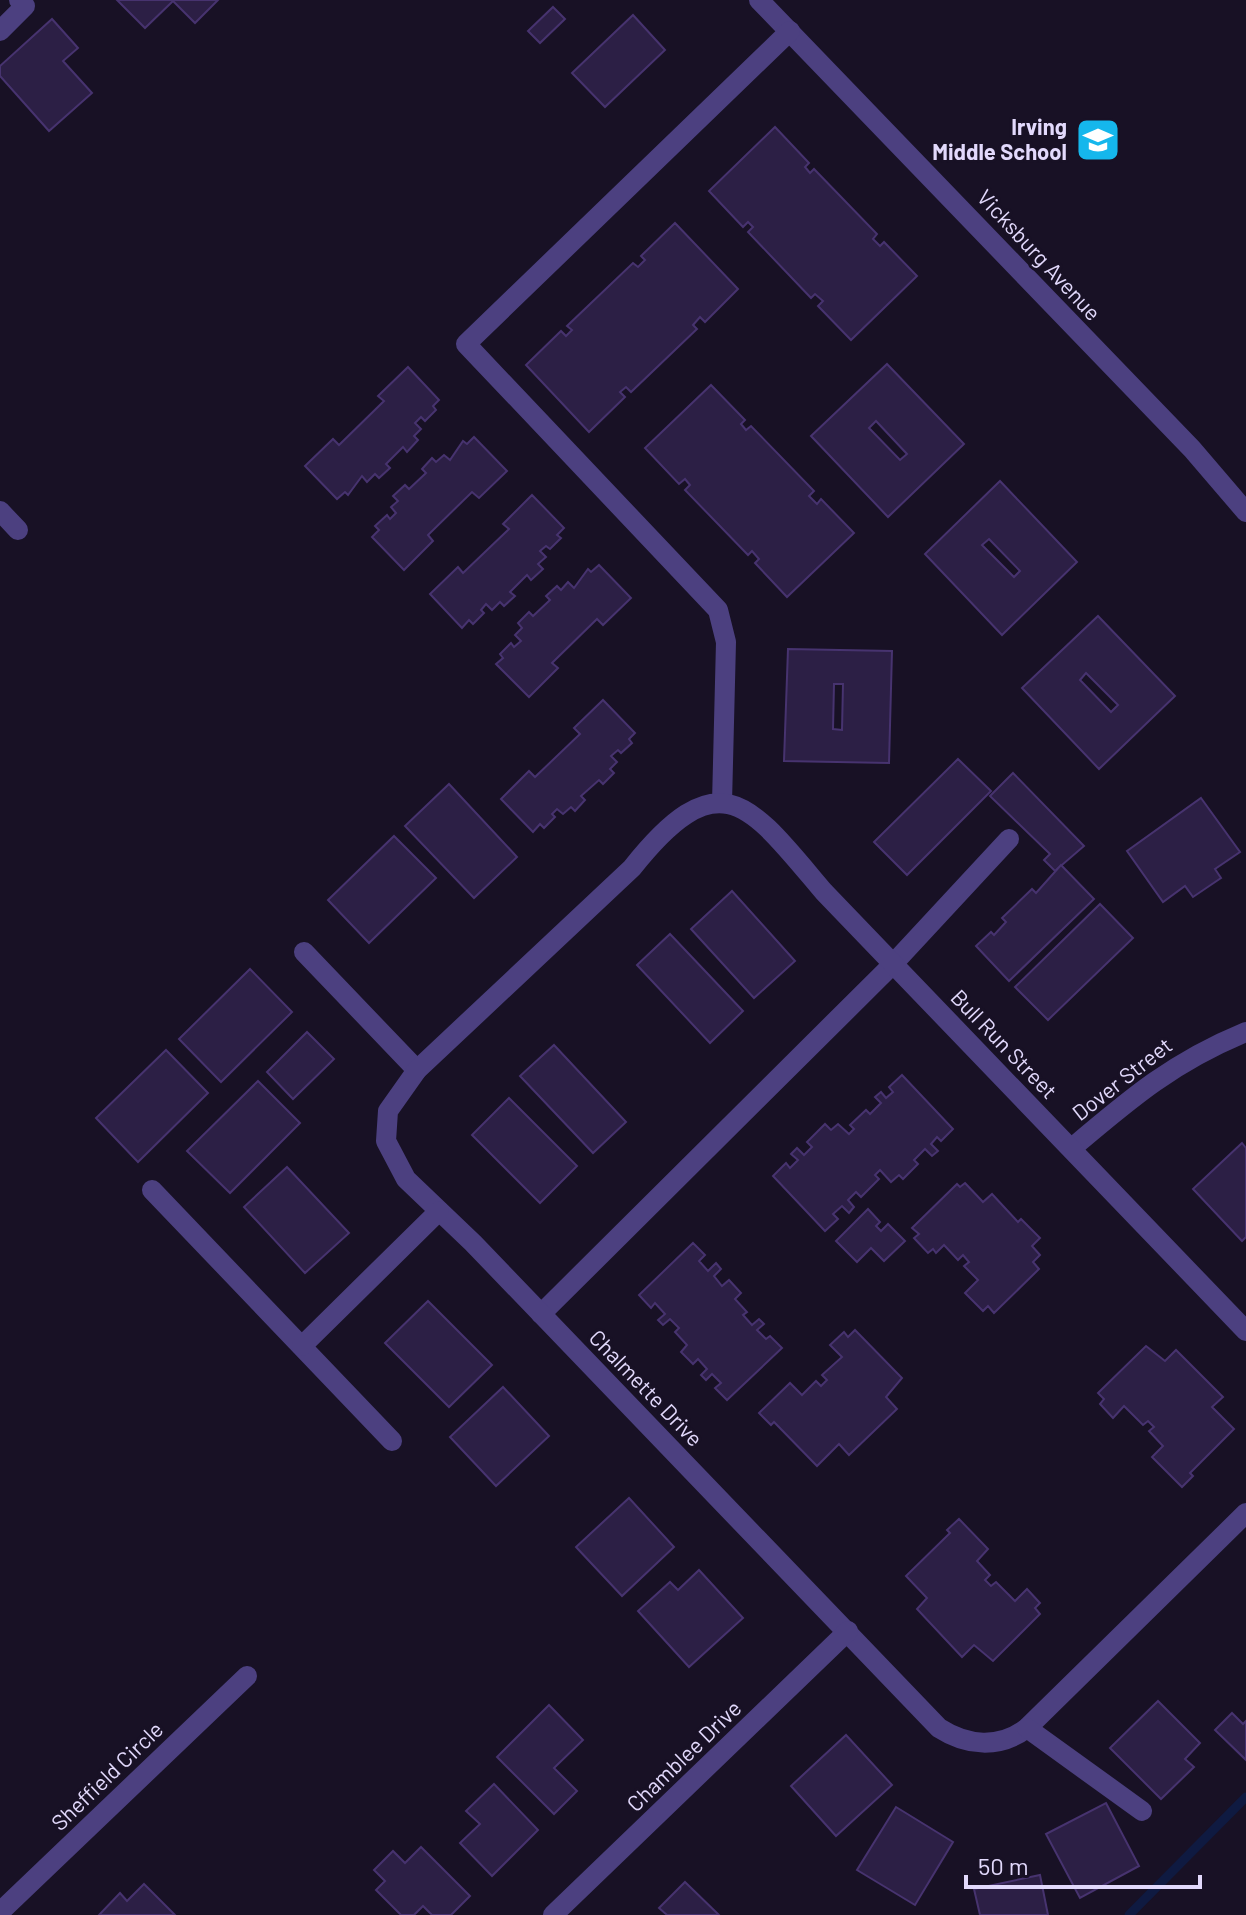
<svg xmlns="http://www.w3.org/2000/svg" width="1246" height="1915" font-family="Barlow,sans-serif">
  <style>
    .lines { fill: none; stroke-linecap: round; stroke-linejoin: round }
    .stream { stroke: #0f1a41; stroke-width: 9 }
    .building { fill: #2c1f45; stroke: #47336f; stroke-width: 2; fill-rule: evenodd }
    .minor { stroke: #4c4080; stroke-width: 20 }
    .labels { text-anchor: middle; stroke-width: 6; stroke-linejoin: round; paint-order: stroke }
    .poi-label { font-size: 22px; font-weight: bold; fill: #e2d9fc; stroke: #181125; text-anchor: end }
    .street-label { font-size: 22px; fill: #e2d9fc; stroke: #181125 }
  </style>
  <rect width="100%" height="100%" fill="#181125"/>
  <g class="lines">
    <path class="stream" d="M1129 1915 1246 1797"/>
  </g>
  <g class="building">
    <path d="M117 0H218L195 23 173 1 145 28Z"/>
    <path d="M553 7 565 19 540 43 528 31Z"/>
    <path d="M633 15 665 50 605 107 572 73Z"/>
    <path d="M52 19 78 48 63 61 92 93 49 131 0 76V66Z"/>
    <path d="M775 127 809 163 805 167 810 173 814 169 877 234 873 239 880 246 884 242 917 276 851 340 818 306 823 301 815 294 811 298 748 232 753 227 748 222 743 227 709 191Z"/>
    <path d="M675 223 738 289 705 322 700 317 693 325 697 329 631 392 626 387 620 392 625 397 589 432 526 365 561 331 566 336 572 330 567 326 633 263 638 267 645 260 641 256Z"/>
    <path d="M887 364 964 444 888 517 811 436ZM876 421 907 454 900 460 869 428Z"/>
    <path d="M408 367 439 400 433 406 436 410 425 421 421 417 415 423 421 429 414 436 418 440 407 452 403 447 386 464 390 468 379 478 375 474 367 482 362 476 348 495 345 492 337 499 305 466 333 439 339 445 384 401 378 396Z"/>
    <path d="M711 385 745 420 741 424 746 430 751 426 814 491 809 496 817 504 821 499 854 533 787 597 755 563 759 559 752 551 748 555 685 490 690 485 685 479 679 484 645 448Z"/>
    <path d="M474 437 507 471 479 498 472 492 428 535 433 541 404 570 372 537 379 530 375 526 387 515 390 519 396 513 391 507 398 501 393 496 405 485 409 489 426 473 422 469 432 458 436 462 444 455 450 460 463 441 467 444Z"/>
    <path d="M1000 481 1077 562 1002 635 925 554ZM989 539 1020 571 1014 577 982 545Z"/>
    <path d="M532 495 564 528 557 535 561 538 550 549 546 546 540 551 546 557 538 564 543 569 531 580 527 575 510 592 515 596 504 606 500 602 492 610 486 604 481 610 484 613 473 624 469 620 462 628 430 594 458 567 463 573 509 529 503 524Z"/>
    <path d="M599 565 631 598 603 625 597 619 552 663 558 668 529 697 496 664 503 658 500 654 511 643 514 647 521 641 515 635 522 628 518 623 529 612 533 616 550 600 546 596 557 586 561 590 568 582 574 588 588 569 591 572Z"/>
    <path d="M1098 616 1175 696 1099 769 1022 688ZM1086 673 1118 705 1111 712 1080 680Z"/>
    <path d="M788 649 892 651 889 763 784 761ZM834 684H843L842 730 833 729Z"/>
    <path d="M603 700 635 733 629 739 632 743 621 753 618 750 611 756 617 762 610 769 614 773 603 784 599 780 581 796 585 800 575 811 571 807 563 814 557 809 552 814 555 817 544 828 540 824 533 832 501 799 529 771 535 777 580 734 574 728Z"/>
    <path d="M958 759 991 791 907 875 874 842Z"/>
    <path d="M1013 773 1084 846 1055 871 1044 860 1050 854 990 796Z"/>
    <path d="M449 784 517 857 474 898 405 826Z"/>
    <path d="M1201 798 1240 852 1215 869 1221 878 1193 897 1185 886 1163 902 1127 851Z"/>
    <path d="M394 836 436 878 369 943 328 900Z"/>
    <path d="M1061 865 1094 899 1009 981 976 946 991 932 994 935 1006 922 1002 918 1032 889 1036 893Z"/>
    <path d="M732 891 795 961 754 998 691 929Z"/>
    <path d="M1100 904 1133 938 1048 1020 1015 987Z"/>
    <path d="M670 934 743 1011 710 1043 637 965Z"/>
    <path d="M250 969 292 1012 221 1082 179 1039Z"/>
    <path d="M307 1032 334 1059 293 1099 267 1072Z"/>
    <path d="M554 1045 626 1122 593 1153 520 1076Z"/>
    <path d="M166 1050 208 1093 138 1162 96 1118Z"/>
    <path d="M902 1075 953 1129 941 1141 937 1137 931 1144 938 1151 932 1156 925 1149 914 1160 918 1164 903 1179 899 1175 891 1182 880 1170 875 1175 879 1179 861 1197 856 1192 848 1200 854 1207 849 1213 842 1206 833 1214 838 1219 825 1231 773 1176 786 1163 790 1168 798 1160 791 1154 797 1148 804 1155 812 1147 807 1142 825 1124 831 1130 838 1124 849 1134 854 1129 850 1125 866 1110 870 1114 881 1103 875 1097 881 1092 886 1098 893 1092 889 1087Z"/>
    <path d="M258 1081 300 1123 230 1193 187 1151Z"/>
    <path d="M509 1098 577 1166 540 1203 472 1135Z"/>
    <path d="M1242 1143 1246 1148V1237L1242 1241 1193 1189Z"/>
    <path d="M287 1167 349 1233 305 1273 244 1207Z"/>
    <path d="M965 1183 983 1202 992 1194 1018 1222 1021 1219 1040 1238 1032 1246 1040 1255 1033 1262 1039 1269 994 1313 988 1306 983 1311 965 1293 978 1280 964 1266 969 1262 963 1255 958 1260 944 1245 936 1253 933 1249 928 1253 914 1238 919 1234 912 1228 957 1184 960 1187Z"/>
    <path d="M868 1209 880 1222 876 1226 881 1231 888 1224 905 1241 884 1261 871 1248 857 1262 836 1241Z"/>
    <path d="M693 1243 705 1255 699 1261 708 1271 716 1263 721 1269 714 1276 722 1286 729 1280 741 1293 735 1299 747 1312 743 1315 752 1325 759 1319 764 1324 757 1330 766 1339 770 1336 782 1348 727 1400 715 1388 721 1383 712 1374 706 1380 701 1375 707 1369 698 1359 693 1364 681 1352 687 1345 675 1332 679 1328 670 1319 663 1325 658 1320 665 1314 655 1303 651 1308 639 1295Z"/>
    <path d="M428 1301 492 1365 449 1407 385 1343Z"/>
    <path d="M855 1330 902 1378 886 1397 897 1409 849 1455 839 1444 817 1466 774 1422 771 1425 759 1413 790 1383 802 1395 816 1381 821 1386 827 1380 822 1375 842 1357 830 1345 844 1332 848 1337Z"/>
    <path d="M1146 1346 1165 1361 1176 1350 1223 1397 1212 1407 1234 1429 1190 1473 1193 1476 1182 1487 1152 1457 1163 1446 1149 1431 1154 1427 1148 1421 1143 1425 1124 1406 1113 1418 1100 1404 1104 1399 1098 1393Z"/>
    <path d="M503 1387 549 1436 496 1486 450 1437Z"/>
    <path d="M629 1498 674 1547 622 1596 576 1547Z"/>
    <path d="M959 1519 988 1549 977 1561 990 1575 985 1580 991 1586 996 1582 1015 1601 1027 1589 1040 1603 1035 1608 1040 1614 993 1661 974 1645 962 1657 917 1609 927 1598 906 1576 950 1533 947 1530Z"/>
    <path d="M699 1570 743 1618 689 1667 638 1611 670 1582 678 1590Z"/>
    <path d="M1158 1701 1200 1743 1185 1759 1194 1767 1161 1799 1110 1748Z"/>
    <path d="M549 1705 583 1740 554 1768 577 1791 554 1814 497 1757Z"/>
    <path d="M1232 1713 1243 1724 1246 1721V1760L1215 1730Z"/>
    <path d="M846 1735 892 1785 836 1836 791 1786Z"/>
    <path d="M494 1784 538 1830 492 1876 460 1843 480 1824 466 1811Z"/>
    <path d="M1106 1803 1139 1866 1080 1898 1046 1834Z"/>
    <path d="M896 1807 953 1842 915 1905 857 1870Z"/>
    <path d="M421 1847 470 1896 451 1915H432L423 1906 414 1915H401L376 1890 385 1881 374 1870 393 1851 405 1863Z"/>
    <path d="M1040 1875 1048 1915H980L974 1889Z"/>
    <path d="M685 1882 719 1915H667L659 1908Z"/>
    <path d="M144 1884 175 1915H99L120 1893 127 1901Z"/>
  </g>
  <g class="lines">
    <g class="minor">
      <path d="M759 0 1192 449 1246 512"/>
      <path d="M0 31 25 6 19 0"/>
      <path d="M0 511 18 530"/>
      <path d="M722 803 726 642 718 610 466 344 790 31"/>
      <path d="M304 952 417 1070"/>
      <path d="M1072 1148C1131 1098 1173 1062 1246 1032"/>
      <path d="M152 1190 392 1441"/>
      <path d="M541 1314 893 964 1009 839"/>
      <path d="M1246 1331 824 892C751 806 721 756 632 868L417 1070 388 1111 386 1141 406 1179 473 1243 939 1728C967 1746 999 1749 1027 1728L1246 1513"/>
      <path d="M302 1346 439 1211"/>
      <path d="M1027 1728 1142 1811"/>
      <path d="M0 1912 247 1676"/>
      <path d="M553 1915 848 1631"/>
    </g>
  </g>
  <defs>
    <g id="school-square" transform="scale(2.3)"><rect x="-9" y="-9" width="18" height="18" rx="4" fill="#15b7ec" stroke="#181125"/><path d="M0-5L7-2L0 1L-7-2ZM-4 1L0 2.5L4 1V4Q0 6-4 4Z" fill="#fff"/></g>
  </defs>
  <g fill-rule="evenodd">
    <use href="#school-square" x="1098" y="140"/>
  </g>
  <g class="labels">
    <g class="poi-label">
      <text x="1067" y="135">Irving<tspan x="1067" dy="25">Middle School</tspan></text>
    </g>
    <g class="street-label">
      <text transform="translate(1039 255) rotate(47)" y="8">Vicksburg Avenue</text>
      <text transform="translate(1004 1044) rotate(46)" y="8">Bull Run Street</text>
      <text transform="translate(1122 1079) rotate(-38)" y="8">Dover Street</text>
      <text transform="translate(646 1388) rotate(46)" y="8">Chalmette Drive</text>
      <text transform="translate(684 1756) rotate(-44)" y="8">Chamblee Drive</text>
      <text transform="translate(107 1776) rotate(-44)" y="8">Sheffield Circle</text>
    </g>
  </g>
  <path d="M966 1875v12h234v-12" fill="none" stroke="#e2d9fc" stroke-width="4"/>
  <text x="978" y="1875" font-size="24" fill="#e2d9fc" stroke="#181125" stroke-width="6" paint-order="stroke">50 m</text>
</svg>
